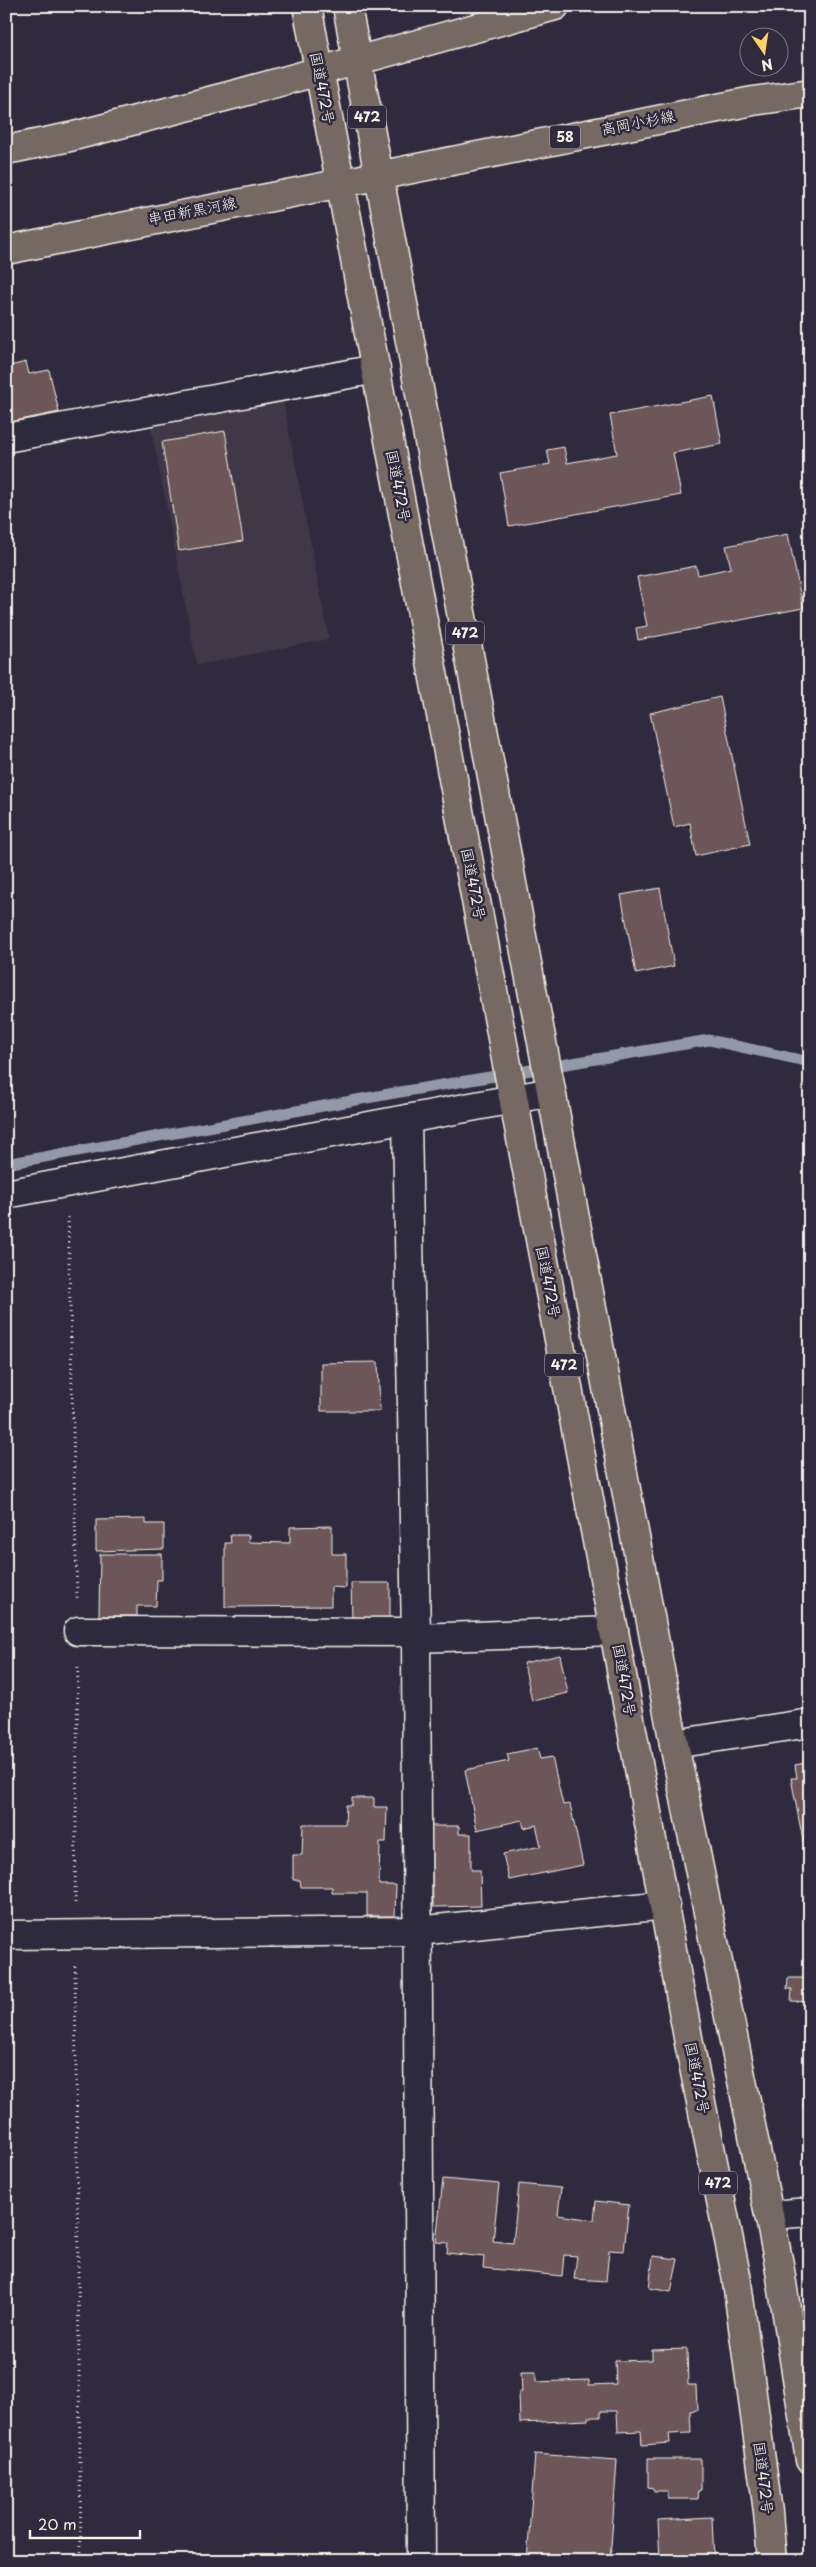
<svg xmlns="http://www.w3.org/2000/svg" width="816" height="2567" font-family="'Playpen Sans','Klee One',sans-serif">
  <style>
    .built { fill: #413746 }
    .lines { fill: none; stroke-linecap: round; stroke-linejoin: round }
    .stream { stroke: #9399a6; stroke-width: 11 }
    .building { fill: #6c565a; stroke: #f4f1e8 }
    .minor-casing { stroke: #f4f1e8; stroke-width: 31 }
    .major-casing { stroke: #f4f1e8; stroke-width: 31 }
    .highway-casing { stroke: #f4f1e8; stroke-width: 31 }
    .path { stroke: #f4f1e8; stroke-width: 3; stroke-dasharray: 1 4; stroke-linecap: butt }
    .minor { stroke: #2f2a3d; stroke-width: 28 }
    .major { stroke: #766964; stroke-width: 28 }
    .highway { stroke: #766964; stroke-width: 28 }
    .labels { text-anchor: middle; stroke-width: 5; stroke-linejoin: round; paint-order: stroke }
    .shield { fill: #2f2a3d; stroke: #b9b5b5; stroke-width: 1 }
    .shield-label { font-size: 14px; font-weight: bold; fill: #f4f1e8 }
    .street-label { font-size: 15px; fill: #f4f1e8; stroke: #2f2a3d }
  </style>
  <rect width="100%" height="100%" fill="#2f2a3d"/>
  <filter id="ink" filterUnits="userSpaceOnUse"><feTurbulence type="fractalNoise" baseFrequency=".02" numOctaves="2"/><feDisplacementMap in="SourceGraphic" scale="10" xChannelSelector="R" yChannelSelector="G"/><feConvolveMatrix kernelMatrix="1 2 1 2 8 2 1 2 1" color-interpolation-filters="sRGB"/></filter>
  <g filter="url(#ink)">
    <path class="built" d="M283 401 329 639 197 665 151 427Z"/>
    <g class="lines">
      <path class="stream" d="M6 1164 400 1092 709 1040 810 1062"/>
    </g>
    <g class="building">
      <path d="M26 362 29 374 49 370 59 412 6 423V367Z"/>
      <path d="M713 396 722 444 673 453 681 495 509 526 500 473 550 464 547 450 564 447 567 463 617 454 610 415Z"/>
      <path d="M225 431 243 541 179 551 162 442Z"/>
      <path d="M788 534 803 608 638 640 636 628 647 626 637 577 696 566 698 575 731 568 726 546Z"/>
      <path d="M720 697 750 844 696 856 690 823 674 827 650 713Z"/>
      <path d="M660 888 674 966 636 974 621 895Z"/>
      <path d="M378 1362 380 1411H321V1363Z"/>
      <path d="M146 1519V1524H164V1549L96 1551V1520Z"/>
      <path d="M332 1526V1554H346V1588L331 1587V1606L225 1607V1543H231L230 1535H249L248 1542 290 1543V1527Z"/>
      <path d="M100 1554H162V1580H157L156 1606H137V1616H99Z"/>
      <path d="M351 1583H390V1619H352Z"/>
      <path d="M560 1655 568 1693 532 1701 524 1663Z"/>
      <path d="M537 1748 540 1759 552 1757 563 1805 570 1804 583 1865 509 1880 503 1854 541 1846 536 1825 524 1828 522 1820 477 1830 465 1770 509 1761 507 1754Z"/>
      <path d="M810 1762V1844L804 1846 791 1778H797L795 1765Z"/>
      <path d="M352 1798H374V1807H387L386 1842H380L379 1885H396L395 1916H367V1893H332V1887H301L300 1880H293V1855H302L303 1824H345L346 1805H352Z"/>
      <path d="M431 1826H459V1834H471V1870H480L481 1906 433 1907Z"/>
      <path d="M788 1978H810V2002L791 2001 792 1989H787Z"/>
      <path d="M805 2081H810V2129L809 2108 803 2107Z"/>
      <path d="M443 2179 499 2184 493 2241 513 2243 519 2184 561 2188 558 2215 594 2220 596 2201 629 2205 624 2251 609 2250 606 2281 574 2279 577 2256 564 2255 562 2276 483 2268 484 2257 447 2253 448 2243 436 2242Z"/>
      <path d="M653 2256 678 2259 671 2292 649 2288Z"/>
      <path d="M687 2349 688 2385H696L697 2410 690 2411 691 2433 669 2434 670 2443 642 2445 641 2431 618 2432 617 2411H601V2417H588V2420L520 2423 519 2392H522L521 2372H536V2382L589 2380V2385L616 2384 615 2361 652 2360V2350Z"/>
      <path d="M535 2454 617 2460 610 2561H527Z"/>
      <path d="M648 2459H701V2490H699L698 2499H668V2491H654L653 2488 648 2487Z"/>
      <path d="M712 2517 714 2561H660L658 2520Z"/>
    </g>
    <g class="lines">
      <g class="minor-casing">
        <g id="minor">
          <path d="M6 438 376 369"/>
          <path d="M407 1119 416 1638 421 2561"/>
          <path d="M6 1194 551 1092"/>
          <path d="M78 1631 416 1632"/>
          <path d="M416 1638 614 1631"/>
          <path d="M674 1744 810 1723"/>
          <path d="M6 1935 418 1931 665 1905"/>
          <path d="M769 2215 810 2212"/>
        </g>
      </g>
      <g class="major-casing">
        <g id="major">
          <path d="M6 150 70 137 240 93 555 6"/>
          <path d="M6 250 753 101 810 93"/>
        </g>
      </g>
      <g class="highway-casing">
        <g id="highway">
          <path d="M307 6 614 1631 689 2043 736 2275 768 2512 772 2561"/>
          <path d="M347 6 674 1744 779 2264 810 2460"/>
        </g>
      </g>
      <g class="path">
        <path d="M68 1217 77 1598"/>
        <path d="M75 1903 78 1664"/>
        <path d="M75 1966 81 2561"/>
      </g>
      <use href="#minor" class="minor"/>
      <use href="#major" class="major"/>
      <use href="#highway" class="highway"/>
    </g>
  </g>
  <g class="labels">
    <g class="shield">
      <rect x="348" y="105.5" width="38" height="23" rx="4"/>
      <rect x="550" y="125.5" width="30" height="23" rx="4"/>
      <rect x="446" y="621.5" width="38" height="23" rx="4"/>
      <rect x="545" y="1353.5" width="38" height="23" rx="4"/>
      <rect x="699" y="2171.5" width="38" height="23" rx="4"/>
    </g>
    <g class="shield-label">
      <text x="367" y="122">472</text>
      <text x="565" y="142">58</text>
      <text x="465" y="638">472</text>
      <text x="564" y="1370">472</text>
      <text x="718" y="2188">472</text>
    </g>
    <g class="street-label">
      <text transform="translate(322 88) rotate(79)" y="5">国道472号</text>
      <text transform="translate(638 123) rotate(-11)" y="5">高岡小杉線</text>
      <text transform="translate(192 211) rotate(-11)" y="5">串田新黒河線</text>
      <text transform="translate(398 486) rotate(79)" y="5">国道472号</text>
      <text transform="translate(473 884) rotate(79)" y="5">国道472号</text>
      <text transform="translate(548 1282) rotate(79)" y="5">国道472号</text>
      <text transform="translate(624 1680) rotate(80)" y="5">国道472号</text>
      <text transform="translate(697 2078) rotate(79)" y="5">国道472号</text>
      <text transform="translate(763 2478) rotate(83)" y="5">国道472号</text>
    </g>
  </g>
  <rect width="816" height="2567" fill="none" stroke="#2f2a3d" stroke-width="25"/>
  <rect x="12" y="12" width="791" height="2542" fill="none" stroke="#f4f1e8" stroke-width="2" filter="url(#ink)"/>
  <g transform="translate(764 52) rotate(167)"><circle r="24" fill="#2f2a3d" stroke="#7e7a81"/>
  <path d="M0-4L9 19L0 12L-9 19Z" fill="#ffd166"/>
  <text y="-8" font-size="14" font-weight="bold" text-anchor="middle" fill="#f4f1e8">N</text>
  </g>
  <path d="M30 2530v8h110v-8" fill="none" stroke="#f4f1e8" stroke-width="2.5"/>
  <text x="38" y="2530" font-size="15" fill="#f4f1e8" stroke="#2f2a3d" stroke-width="4" paint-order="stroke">20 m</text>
</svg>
